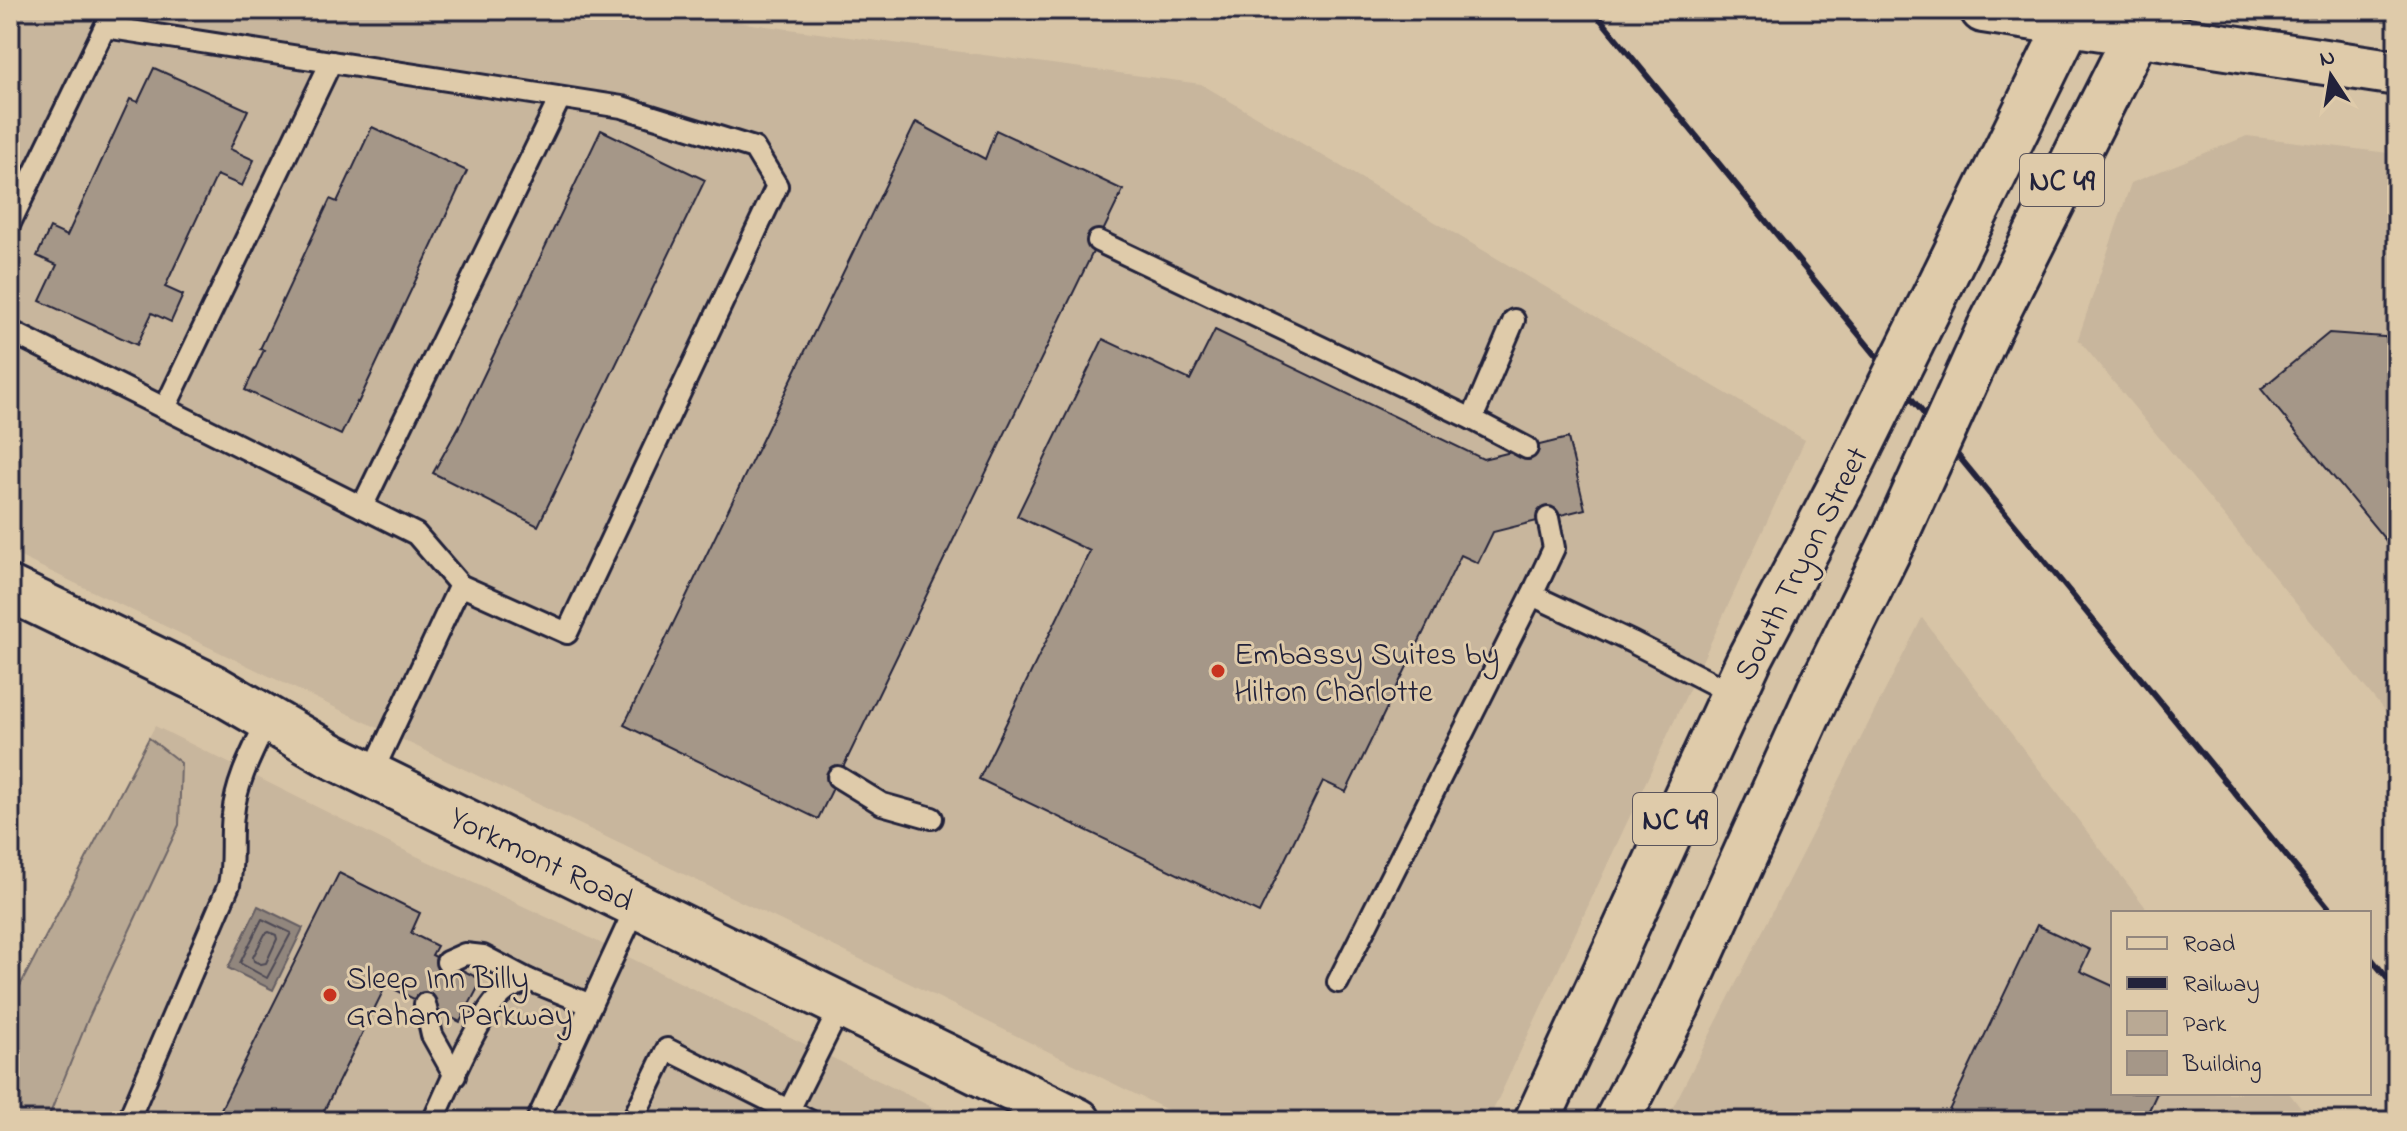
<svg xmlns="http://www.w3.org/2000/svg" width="2407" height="1131" font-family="'Indie Flower',sans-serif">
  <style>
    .built { fill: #c8b69d }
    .green { fill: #b9a994; stroke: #6e6668; stroke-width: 2 }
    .water { fill: #91867d; stroke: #655e63; stroke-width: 2 }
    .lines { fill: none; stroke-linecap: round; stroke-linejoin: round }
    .shore { stroke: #4e4a55; stroke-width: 2 }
    .building { fill: #a59788; stroke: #22223b; stroke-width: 2 }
    .service-casing { stroke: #22223b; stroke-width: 26 }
    .tertiary-casing { stroke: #22223b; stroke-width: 50 }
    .primary-casing { stroke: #22223b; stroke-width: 50 }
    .trunk-casing { stroke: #22223b; stroke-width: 50 }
    .service { stroke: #dfcbaa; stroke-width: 20 }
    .tertiary { stroke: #dfcbaa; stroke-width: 44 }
    .primary { stroke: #dfcbaa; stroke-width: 44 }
    .trunk { stroke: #dfcbaa; stroke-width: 44 }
    .rail { stroke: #22223b; stroke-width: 6 }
    .primary-bridge-casing { stroke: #22223b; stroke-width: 50; stroke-linecap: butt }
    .primary-bridge { stroke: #dfcbaa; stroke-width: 44 }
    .poi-dot { fill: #c8321e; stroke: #dfcbaa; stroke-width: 3 }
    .labels { text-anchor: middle; stroke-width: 6; stroke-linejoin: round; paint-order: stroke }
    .shield { fill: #dfcbaa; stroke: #5b555c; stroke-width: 2 }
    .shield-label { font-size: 30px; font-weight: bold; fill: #22223b }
    .street-label { font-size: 32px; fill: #22223b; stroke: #dfcbaa }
    .poi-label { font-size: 32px; fill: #22223b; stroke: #dfcbaa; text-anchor: start }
  </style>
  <rect width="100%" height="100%" fill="#d7c4a6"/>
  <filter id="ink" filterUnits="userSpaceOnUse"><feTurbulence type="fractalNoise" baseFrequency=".0125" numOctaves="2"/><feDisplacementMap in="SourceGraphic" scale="16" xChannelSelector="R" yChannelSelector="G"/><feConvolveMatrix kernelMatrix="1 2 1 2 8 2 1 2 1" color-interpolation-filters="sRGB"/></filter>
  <g filter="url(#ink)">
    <g class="built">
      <path d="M10 10H647L1201 84 1805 440 1488 1121H1190L815 937 10 552Z"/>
      <path d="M2247 136 2397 154V726L2078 339 2131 183Z"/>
      <path d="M1922 618 2150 913H2113V1093H2289L2311 1121H1666Z"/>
      <path d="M155 726 393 845 574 930 960 1121H10V1005Z"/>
    </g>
    <path class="green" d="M149 738 181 763 179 825 89 1017 47 1121H10V1005Z"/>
    <path class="water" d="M258 906 303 928 273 990 228 968Z"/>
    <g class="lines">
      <g class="shore">
        <path d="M262 919 291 933 267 978 240 963Z"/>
        <path d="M269 932 276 935 277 939 266 963 261 964 254 961 253 957 265 934Z"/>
      </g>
    </g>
    <g class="building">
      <path d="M154 68 248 110 230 149 254 160 242 186 217 175 165 287 183 295 171 322 152 313 137 345 40 301 57 265 37 256 50 228 67 236 130 99 138 102Z"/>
      <path d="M916 122 985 159 996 130 1123 190 818 819 624 725Z"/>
      <path d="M372 127 467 171 358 403 357 402 341 435 245 390 264 350 260 349 330 199 337 202Z"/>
      <path d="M601 130 705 180 538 526 433 473 462 421Z"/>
      <path d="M1215 330 1483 459 1568 438 1585 509 1493 532 1478 563 1461 555 1346 792 1323 781 1259 913 979 779 1090 551 1017 516 1103 339 1190 380Z"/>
      <path d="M2329 333 2397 338V554L2261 389Z"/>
      <path d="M339 873 420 913 411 933 437 946 432 955 482 980 460 1022 386 985 319 1121H215Z"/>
      <path d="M2037 925 2090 950 2080 971 2113 986V1093H2157L2144 1121H1944Z"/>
    </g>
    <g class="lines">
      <g class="service-casing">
        <g id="service">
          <path d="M10 223 105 27 622 107 754 148 777 186 567 633 460 585 416 534 10 331"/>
          <path d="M1098 241 1472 419"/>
          <path d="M1514 320 1472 419 1527 448"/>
          <path d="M165 408 331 62"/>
          <path d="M362 507 560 98"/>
          <path d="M1532 595 1554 548 1548 518"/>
          <path d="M371 775 460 585"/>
          <path d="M838 777 882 804 932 818"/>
          <path d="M447 962 465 954 483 956 529 980"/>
          <path d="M1338 982 1532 595 1632 642 1733 694"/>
          <path d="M425 1004 432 1035 455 1076"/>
          <path d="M789 1110 842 1004"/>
          <path d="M128 1121 229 885C234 860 230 839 233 815 236 781 254 749 268 719"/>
          <path d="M433 1121C448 1089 478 1015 502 994 509 987 520 984 529 980L591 1005"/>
          <path d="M537 1121 637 905"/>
          <path d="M632 1121 667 1049 810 1121"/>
        </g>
      </g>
      <g class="tertiary-casing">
        <path id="tertiary" d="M10 589 211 686 330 755 1078 1121"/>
      </g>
      <g class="primary-casing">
        <g id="primary">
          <path d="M1944 277 2075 10"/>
          <path d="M1990 327 2149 10"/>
          <path d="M1537 1121 1749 660 1842 483"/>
          <path d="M1617 1121 1678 1004 1819 691 1893 541"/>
        </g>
      </g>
      <g class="trunk-casing">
        <path id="trunk" d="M1983 10 2397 73"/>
      </g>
      <use href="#service" class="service"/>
      <use href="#tertiary" class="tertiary"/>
      <use href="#primary" class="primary"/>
      <use href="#trunk" class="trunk"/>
      <g class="rail">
        <path d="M1593 10 2333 913"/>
        <path d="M2369 956 2397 990"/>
      </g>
      <g class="primary-bridge-casing">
        <g id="primary-bridge">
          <path d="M1842 483 1944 277"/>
          <path d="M1893 541 1990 327"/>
        </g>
      </g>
      <use href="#primary-bridge" class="primary-bridge"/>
    </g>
  </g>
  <g class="poi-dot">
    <circle cx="1218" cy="671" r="8"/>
    <circle cx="330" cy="995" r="8"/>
  </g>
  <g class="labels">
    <g class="shield">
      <rect x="2020" y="154" width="84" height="52" rx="6"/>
      <rect x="1633" y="793" width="84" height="52" rx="6"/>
    </g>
    <g class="shield-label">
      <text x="2062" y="190">NC 49</text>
      <text x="1675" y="829">NC 49</text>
    </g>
    <g class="street-label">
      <text transform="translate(1800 563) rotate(-63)" y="11">South Tryon Street</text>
      <text transform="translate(542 858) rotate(26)" y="11">Yorkmont Road</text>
    </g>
    <g class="poi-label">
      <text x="1234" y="664">Embassy Suites by<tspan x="1234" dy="37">Hilton Charlotte</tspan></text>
      <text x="346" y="988">Sleep Inn Billy<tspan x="346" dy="37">Graham Parkway</tspan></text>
    </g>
  </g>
  <rect width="2407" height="1131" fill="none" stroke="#dfcbaa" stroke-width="40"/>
  <rect x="20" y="20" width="2367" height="1091" fill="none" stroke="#22223b" stroke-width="3" filter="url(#ink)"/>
  <rect x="2111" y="911" width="260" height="184" fill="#dfcbaa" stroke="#93877e" stroke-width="2"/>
  <rect x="2127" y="937" width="40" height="12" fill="#dfcbaa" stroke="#93877e" stroke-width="2"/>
  <text x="2183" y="951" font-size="24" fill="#22223b">Road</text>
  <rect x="2127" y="977" width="40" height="12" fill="#22223b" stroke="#93877e" stroke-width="2"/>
  <text x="2183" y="991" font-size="24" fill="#22223b">Railway</text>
  <rect x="2127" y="1011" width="40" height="24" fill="#b9a994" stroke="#93877e" stroke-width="2"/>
  <text x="2183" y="1031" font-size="24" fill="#22223b">Park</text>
  <rect x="2127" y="1051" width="40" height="24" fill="#a59788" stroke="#93877e" stroke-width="2"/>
  <text x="2183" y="1071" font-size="24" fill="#22223b">Building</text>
  <g transform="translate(2331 76) rotate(348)" stroke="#dfcbaa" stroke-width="6" paint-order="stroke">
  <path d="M0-6L14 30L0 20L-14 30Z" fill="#22223b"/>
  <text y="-12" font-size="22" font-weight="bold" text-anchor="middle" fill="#22223b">N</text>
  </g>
</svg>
